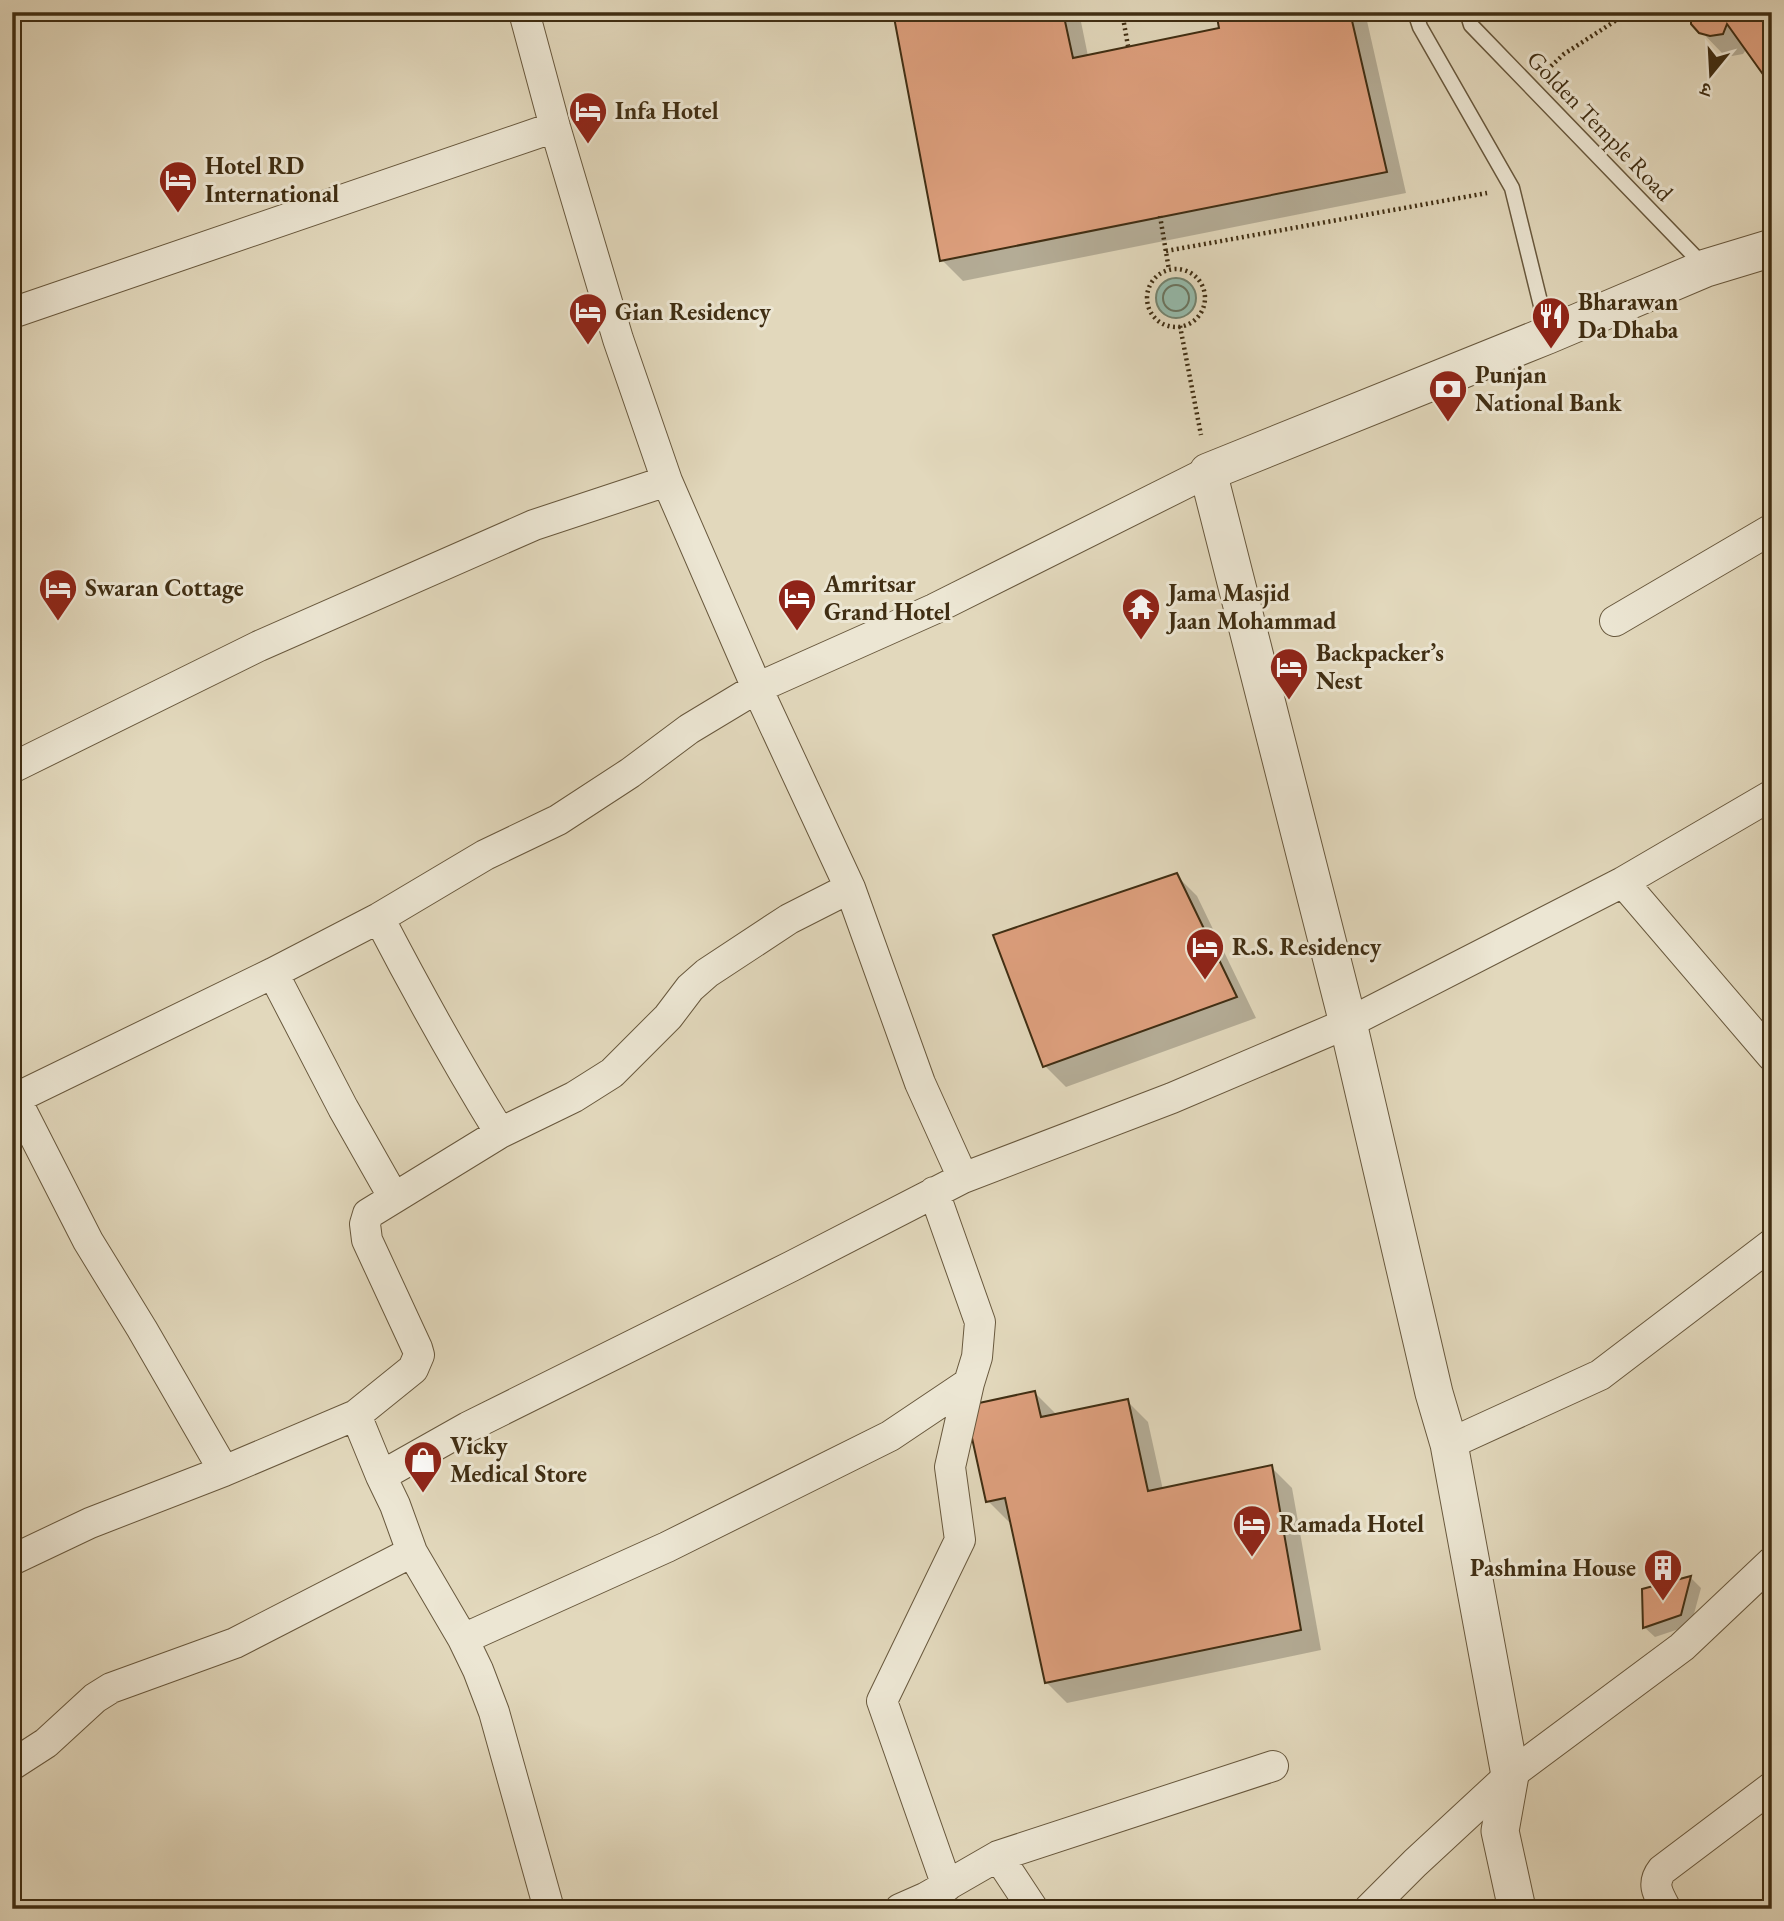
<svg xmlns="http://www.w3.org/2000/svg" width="1784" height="1921" font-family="'EB Garamond','Noto Serif Devanagari',serif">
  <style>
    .water { fill: #95bbac; stroke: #73836f; stroke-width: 2 }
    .shadow { fill: #0003 }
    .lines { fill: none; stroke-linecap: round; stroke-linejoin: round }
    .shore { stroke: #6a7460; stroke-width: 2 }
    .building { fill: #dd9f7d; stroke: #402e13; stroke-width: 2 }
    .service-casing { stroke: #68583d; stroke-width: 17 }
    .minor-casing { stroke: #68583d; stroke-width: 32 }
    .tertiary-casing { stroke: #68583d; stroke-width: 39 }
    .path { stroke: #402e13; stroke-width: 4.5; stroke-dasharray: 2 3.5; stroke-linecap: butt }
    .service { stroke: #ece6d3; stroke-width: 14 }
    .minor { stroke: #ece6d3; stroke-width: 30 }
    .tertiary { stroke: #ece6d3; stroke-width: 37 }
    .labels { text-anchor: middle; stroke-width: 6; stroke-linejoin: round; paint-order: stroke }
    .poi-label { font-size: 24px; font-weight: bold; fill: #402e13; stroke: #ece6d3; text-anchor: start }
    .street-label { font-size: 24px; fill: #402e13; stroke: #ece6d3 }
  </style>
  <rect width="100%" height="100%" fill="#e2d8bc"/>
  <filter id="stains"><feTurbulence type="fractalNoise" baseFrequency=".00286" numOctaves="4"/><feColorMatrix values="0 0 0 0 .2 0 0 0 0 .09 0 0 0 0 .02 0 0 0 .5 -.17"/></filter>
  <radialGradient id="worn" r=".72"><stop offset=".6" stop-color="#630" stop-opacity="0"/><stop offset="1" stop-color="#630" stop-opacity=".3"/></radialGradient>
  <path class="water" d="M1156 298a20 20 0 1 1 40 0a20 20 0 1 1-40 0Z"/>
  <path class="shadow" d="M 895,12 L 1079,12 L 1088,56 L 1221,29 L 1217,12 L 1365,12 L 1406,193 L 963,281 L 942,260 Z
    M 1772,12 L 1743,54 L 1732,56 L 1722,53 L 1693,23 Z
    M 1176,875 L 1197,896 L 1256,1018 L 1066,1087 L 1045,1066 Z
    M 1035,1393 L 1057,1415 L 1127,1401 L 1148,1422 L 1163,1490 L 1271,1467 L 1292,1488 L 1321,1650 L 1067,1703 L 1046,1682 L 1012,1522 L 1009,1522 L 988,1501 Z
    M 1691,1578 L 1701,1588 L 1691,1625 L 1655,1637 L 1644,1627 L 1643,1591 Z"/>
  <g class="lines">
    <path class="shore" d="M1163 298a13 13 0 1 1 26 0a13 13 0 1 1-26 0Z"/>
  </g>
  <path class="building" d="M 893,12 L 1063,12 L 1073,58 L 1219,28 L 1216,12 L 1350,12 L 1387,172 L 940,261 Z
    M 1691,12 L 1772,12 L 1772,87 L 1727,24 L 1723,34 L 1710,36 L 1699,33 L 1691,24 Z
    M 1177,873 L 1237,997 L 1043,1067 L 993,935 Z
    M 1035,1391 L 1041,1417 L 1128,1399 L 1148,1491 L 1272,1465 L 1301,1630 L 1045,1683 L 1005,1498 L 986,1502 L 965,1406 Z
    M 1691,1576 L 1681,1615 L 1643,1628 L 1642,1589 Z"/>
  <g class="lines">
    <g class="service-casing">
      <path id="service" d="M 1415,12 L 1420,27 L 1512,188 L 1548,334
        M 1467,12 L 1471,25 L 1704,266"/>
    </g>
    <g class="minor-casing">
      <path id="minor" d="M 524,12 L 555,127 L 618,339 L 667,481 L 757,688 L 850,888 L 920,1083 L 963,1178
        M 12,313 L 555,127
        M 1615,621 L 1772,529
        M 12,768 L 259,646 L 534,525 L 667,481
        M 1623,882 L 1772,1056
        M 379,918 C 417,991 457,1063 500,1133
        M 273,973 L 343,1108 L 394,1198
        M 15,1098 L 88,1241 L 142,1329 L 224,1471
        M 12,1100 L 273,973 L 379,918 L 485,855 L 558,820 L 630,773 L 689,729 L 757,688 L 934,609 L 1208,472
        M 356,1415 L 381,1476 L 395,1505 L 412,1552 L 463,1639 L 478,1670 L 494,1712 L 549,1909
        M 1449,1444 L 1600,1375 L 1772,1244
        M 381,1476 L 468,1427 L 792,1266 L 963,1178 L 1172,1098 L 1348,1023 L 1623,882 L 1772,795
        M 12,1560 L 90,1523 L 224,1471 L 356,1415 L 413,1369 L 419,1355 L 417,1348 L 367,1240 L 365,1224 L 368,1214 L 500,1133 L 574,1097 L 612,1073 L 668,1017 L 690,988 L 707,973 L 789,919 L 850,888
        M 463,1639 L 667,1547 L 890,1436 L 969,1383 L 977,1357 L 980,1322 L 934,1192
        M 12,1765 L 46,1743 L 95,1698 L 111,1688 L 235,1643 L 412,1552
        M 998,1856 L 1033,1909
        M 947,1886 L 882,1701 L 960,1540 L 950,1467 L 969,1383
        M 900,1909 L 925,1898 L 998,1856 L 1273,1766
        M 1369,1909 L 1415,1863 L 1510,1775 L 1682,1647 L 1772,1562
        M 1666,1909 C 1658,1894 1651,1884 1662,1870 L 1772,1787"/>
    </g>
    <g class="tertiary-casing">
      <path id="tertiary" d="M 1517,1909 L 1500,1831 L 1510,1775 L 1449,1444 L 1434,1393 L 1348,1023 L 1208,472 L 1548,335 L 1706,268 L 1772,248"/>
    </g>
    <path class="path" d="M 1122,12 L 1128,46
      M 1547,70 L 1564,54 L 1629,12
      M 1160,216 L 1169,270
      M 1166,251 L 1487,193
      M1147 298a29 29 0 1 1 58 0a29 29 0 1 1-58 0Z
      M 1180,326 L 1201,435"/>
    <use href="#service" class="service"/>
    <use href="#minor" class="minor"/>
    <use href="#tertiary" class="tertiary"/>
  </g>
  <defs>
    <g id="hotel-pin" transform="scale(2.0125)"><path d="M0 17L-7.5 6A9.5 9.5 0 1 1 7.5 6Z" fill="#8f2418" stroke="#ece6d3"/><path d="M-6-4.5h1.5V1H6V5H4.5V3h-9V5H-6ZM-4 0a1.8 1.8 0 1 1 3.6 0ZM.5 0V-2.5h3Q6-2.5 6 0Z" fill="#fff"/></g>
    <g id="restaurant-pin" transform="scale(2.0125)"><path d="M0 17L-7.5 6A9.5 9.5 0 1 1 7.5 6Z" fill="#8f2418" stroke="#ece6d3"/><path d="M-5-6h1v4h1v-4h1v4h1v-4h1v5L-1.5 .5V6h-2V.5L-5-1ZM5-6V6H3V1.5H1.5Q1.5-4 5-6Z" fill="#fff"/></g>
    <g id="bank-pin" transform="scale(2.0125)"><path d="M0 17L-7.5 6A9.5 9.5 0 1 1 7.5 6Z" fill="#8f2418" stroke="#ece6d3"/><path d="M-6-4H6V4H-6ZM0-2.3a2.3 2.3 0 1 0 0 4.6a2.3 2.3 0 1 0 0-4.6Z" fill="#fff"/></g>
    <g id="temple-pin" transform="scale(2.0125)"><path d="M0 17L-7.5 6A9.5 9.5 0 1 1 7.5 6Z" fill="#8f2418" stroke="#ece6d3"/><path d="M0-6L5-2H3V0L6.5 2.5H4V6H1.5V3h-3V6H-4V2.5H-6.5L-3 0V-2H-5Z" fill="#fff"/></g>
    <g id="shop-pin" transform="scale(2.0125)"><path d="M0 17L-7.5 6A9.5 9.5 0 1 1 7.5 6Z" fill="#8f2418" stroke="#ece6d3"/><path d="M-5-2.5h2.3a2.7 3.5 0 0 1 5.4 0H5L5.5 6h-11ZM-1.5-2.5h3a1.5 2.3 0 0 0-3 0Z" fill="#fff"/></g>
    <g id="building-pin" transform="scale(2.0125)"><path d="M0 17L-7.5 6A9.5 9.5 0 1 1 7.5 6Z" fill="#8f2418" stroke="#ece6d3"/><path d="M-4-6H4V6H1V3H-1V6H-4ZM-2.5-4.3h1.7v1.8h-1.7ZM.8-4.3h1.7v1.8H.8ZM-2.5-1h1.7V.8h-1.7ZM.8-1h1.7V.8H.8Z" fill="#fff"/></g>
  </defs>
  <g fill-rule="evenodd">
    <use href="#hotel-pin" x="588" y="111"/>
    <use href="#hotel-pin" x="178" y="180"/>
    <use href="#hotel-pin" x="588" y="312"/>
    <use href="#restaurant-pin" x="1551" y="316"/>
    <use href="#bank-pin" x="1448" y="389"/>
    <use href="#hotel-pin" x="58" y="588"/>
    <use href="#hotel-pin" x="797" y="598"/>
    <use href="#temple-pin" x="1141" y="607"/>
    <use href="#hotel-pin" x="1289" y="667"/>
    <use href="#hotel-pin" x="1205" y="947"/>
    <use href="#shop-pin" x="423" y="1460"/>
    <use href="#hotel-pin" x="1252" y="1524"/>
    <use href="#building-pin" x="1663" y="1568"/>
  </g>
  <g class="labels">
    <g class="poi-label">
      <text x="615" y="119">Infa Hotel</text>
      <text x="205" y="174">Hotel RD<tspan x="205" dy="28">International</tspan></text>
      <text x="1578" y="310">Bharawan<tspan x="1578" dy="28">Da Dhaba</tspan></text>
      <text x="615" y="320">Gian Residency</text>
      <text x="1475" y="383">Punjan<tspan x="1475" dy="28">National Bank</tspan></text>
      <text x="824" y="592">Amritsar<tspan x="824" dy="28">Grand Hotel</tspan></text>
      <text x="85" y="596">Swaran Cottage</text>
      <text x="1168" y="601">Jama Masjid<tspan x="1168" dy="28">Jaan Mohammad</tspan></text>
      <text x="1316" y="661">Backpacker’s<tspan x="1316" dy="28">Nest</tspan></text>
      <text x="1232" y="955">R.S. Residency</text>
      <text x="450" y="1454">Vicky<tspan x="450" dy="28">Medical Store</tspan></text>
      <text x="1279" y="1532">Ramada Hotel</text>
      <text x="1636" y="1576" text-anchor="end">Pashmina House</text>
    </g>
    <g class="street-label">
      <text transform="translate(1600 126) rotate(46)" y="8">Golden Temple Road</text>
    </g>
  </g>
  <rect width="1784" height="1921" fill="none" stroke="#e2d8bc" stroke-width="42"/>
  <rect x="14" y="14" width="1756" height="1893" fill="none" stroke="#402e13" stroke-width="3.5"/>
  <rect x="21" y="21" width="1742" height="1879" fill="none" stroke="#402e13" stroke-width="2"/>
  <g transform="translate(1711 74) rotate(198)" stroke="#ece6d3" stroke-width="5" paint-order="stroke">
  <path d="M0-5L12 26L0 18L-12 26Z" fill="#402e13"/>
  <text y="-10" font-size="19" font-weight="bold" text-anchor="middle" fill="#402e13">उ</text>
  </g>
  <rect width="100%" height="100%" filter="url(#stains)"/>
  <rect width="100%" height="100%" fill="url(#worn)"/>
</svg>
